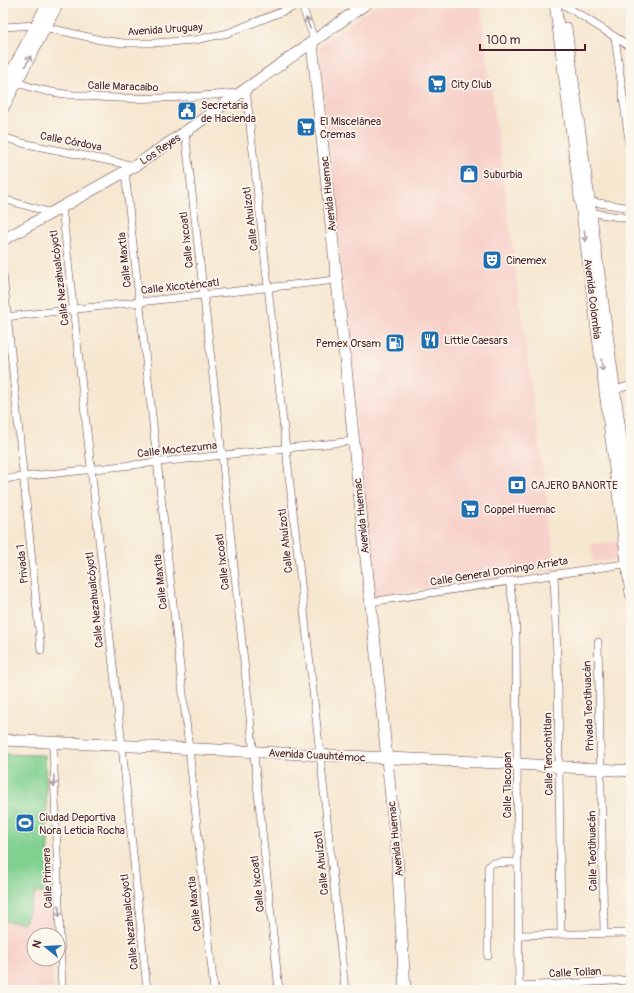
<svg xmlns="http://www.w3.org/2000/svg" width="634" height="993" font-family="Pangolin,sans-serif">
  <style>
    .built { fill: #f7d0c9 }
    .green { fill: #80d090; stroke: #65785e }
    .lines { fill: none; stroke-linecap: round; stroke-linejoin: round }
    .street-casing { stroke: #643d44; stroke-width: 8 }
    .secondary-casing { stroke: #643d44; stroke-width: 12 }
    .street { stroke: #fff; stroke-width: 7 }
    .secondary { stroke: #fff; stroke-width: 11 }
    .oneway { stroke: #ae9aa0 }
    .labels { text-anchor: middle; stroke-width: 3.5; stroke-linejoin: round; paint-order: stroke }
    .street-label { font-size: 11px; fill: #4a1f2b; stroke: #fbf7ec }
    .poi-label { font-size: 11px; fill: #4a1f2b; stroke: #fbf7ec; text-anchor: start }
  </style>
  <rect width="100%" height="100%" fill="#fbf7ec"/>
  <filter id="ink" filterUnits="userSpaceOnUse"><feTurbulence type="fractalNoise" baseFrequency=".025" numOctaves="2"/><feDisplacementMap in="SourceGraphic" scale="8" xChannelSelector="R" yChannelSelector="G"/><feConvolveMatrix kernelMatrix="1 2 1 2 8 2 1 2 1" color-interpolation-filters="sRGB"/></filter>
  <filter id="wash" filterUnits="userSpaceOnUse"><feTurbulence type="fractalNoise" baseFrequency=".012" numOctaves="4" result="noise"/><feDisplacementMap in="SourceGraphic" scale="16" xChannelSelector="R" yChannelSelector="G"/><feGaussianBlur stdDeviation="0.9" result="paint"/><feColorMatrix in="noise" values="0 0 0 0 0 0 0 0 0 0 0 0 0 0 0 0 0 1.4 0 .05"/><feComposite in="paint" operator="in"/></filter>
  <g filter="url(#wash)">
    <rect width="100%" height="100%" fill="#f6e7d0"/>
    <path class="built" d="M 379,3 L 480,3 L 556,569 L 374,596 L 319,47 L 365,12 Z
      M 619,541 L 621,559 L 593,562 L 591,544 Z
      M 37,892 L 50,895 L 51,935 L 34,935 L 34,959 L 52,959 L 53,990 L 3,990 L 3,921 L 24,923 Z"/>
    <path class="green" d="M 3,754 L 45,755 L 50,895 L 36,892 L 24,923 L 3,921 Z"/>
  </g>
  <g filter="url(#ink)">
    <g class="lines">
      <g class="street-casing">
        <path id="street" d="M 301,3 L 313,36 L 312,43
          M 350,3 L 354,13
          M 561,3 L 631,47
          M 3,27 L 36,25 L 101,40 L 123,43 L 154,43 L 195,40 L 228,33 L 301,4
          M 615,37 L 631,156
          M 14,81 C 37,91 61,94 85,96 C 136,101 186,98 237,93
          M 246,89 L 320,754 L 345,990
          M 185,132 L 222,455 L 279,990
          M 3,137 L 22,143 L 135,166
          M 125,172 L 189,748 L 214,990
          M 3,199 L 52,213
          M 586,201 L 631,208
          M 62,207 L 122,746 L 147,990
          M 588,212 L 631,219
          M 3,274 L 41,650
          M 5,317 L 336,280
          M 612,391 L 631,385
          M 3,479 L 353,441
          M 554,574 L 558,684 L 561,934
          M 509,581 L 515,615 L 516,635 L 519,990
          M 370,602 L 631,563
          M 598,642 L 604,933
          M 53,742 L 62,990
          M 519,935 L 631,933
          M 488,956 L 488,867 L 492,863 L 518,862
          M 519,986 L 631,980"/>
      </g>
      <g class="secondary-casing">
        <path id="secondary" d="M 555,3 L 631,594
          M 566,28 L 631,513
          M 312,43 L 397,855 L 405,990
          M 3,88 L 48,3
          M 3,108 L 58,3
          M 3,240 L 135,166 L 185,132 L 367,3
          M 3,740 L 518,764 L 631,771"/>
      </g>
      <use href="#street" class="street"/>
      <use href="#secondary" class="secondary"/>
    </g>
    <defs><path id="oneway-shaft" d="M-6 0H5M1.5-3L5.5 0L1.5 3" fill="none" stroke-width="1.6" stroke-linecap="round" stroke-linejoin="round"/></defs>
    <g class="oneway">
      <use href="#oneway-shaft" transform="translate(308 23) rotate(-111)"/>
      <use href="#oneway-shaft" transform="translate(28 61) rotate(-62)"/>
      <use href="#oneway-shaft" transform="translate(585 236) rotate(83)"/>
      <use href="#oneway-shaft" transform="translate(602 365) rotate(83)"/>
      <use href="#oneway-shaft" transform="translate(54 781) rotate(88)"/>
      <use href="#oneway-shaft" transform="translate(59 911) rotate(88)"/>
    </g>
  </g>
  <defs>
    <g id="supermarket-square" transform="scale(1)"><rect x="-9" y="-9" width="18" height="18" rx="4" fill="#1f6fb2" stroke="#fbf7ec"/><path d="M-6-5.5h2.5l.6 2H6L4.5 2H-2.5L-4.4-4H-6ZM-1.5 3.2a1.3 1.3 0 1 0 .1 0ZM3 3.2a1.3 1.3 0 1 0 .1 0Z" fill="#fff"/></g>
    <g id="civic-square" transform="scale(1)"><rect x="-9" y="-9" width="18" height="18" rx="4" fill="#1f6fb2" stroke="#fbf7ec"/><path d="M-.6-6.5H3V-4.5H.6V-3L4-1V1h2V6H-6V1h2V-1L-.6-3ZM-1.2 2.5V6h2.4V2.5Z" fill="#fff"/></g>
    <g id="shop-square" transform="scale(1)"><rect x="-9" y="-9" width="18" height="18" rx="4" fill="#1f6fb2" stroke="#fbf7ec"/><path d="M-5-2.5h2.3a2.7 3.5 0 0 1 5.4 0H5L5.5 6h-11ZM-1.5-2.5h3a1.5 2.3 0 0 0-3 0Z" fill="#fff"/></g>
    <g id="theatre-square" transform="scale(1)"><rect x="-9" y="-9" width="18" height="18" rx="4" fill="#1f6fb2" stroke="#fbf7ec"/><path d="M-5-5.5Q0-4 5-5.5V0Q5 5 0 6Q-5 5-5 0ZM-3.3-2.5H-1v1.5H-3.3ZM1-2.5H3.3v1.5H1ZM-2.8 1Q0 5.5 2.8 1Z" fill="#fff"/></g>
    <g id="restaurant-square" transform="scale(1)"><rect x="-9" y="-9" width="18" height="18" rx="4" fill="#1f6fb2" stroke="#fbf7ec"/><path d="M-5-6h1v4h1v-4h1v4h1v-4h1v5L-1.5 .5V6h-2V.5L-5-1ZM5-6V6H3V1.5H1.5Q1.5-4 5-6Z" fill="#fff"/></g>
    <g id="fuel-square" transform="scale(1)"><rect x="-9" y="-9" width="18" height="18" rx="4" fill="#1f6fb2" stroke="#fbf7ec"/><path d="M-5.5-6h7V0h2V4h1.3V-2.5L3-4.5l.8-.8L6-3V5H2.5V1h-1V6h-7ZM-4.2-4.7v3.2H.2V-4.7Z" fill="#fff"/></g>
    <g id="bank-square" transform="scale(1)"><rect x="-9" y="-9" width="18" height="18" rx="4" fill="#1f6fb2" stroke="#fbf7ec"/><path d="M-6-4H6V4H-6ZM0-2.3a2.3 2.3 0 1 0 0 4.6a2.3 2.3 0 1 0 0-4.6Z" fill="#fff"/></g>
    <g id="stadium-square" transform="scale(1)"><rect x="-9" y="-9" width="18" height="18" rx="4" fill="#1f6fb2" stroke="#fbf7ec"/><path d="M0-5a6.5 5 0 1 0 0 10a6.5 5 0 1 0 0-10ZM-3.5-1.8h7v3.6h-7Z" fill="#fff"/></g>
  </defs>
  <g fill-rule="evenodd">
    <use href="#supermarket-square" x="437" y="84"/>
    <use href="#civic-square" x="187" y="111"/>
    <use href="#supermarket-square" x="306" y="127"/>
    <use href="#shop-square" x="469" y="174"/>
    <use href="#theatre-square" x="492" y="260"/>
    <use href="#restaurant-square" x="430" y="340"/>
    <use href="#fuel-square" x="395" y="343"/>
    <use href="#bank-square" x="517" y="485"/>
    <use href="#supermarket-square" x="470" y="509"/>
    <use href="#stadium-square" x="25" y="823"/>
  </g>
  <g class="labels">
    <g class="street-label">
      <text transform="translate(165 29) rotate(-4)" y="4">Avenida Uruguay</text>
      <text transform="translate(123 86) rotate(2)" y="4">Calle Maracaibo</text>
      <text transform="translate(71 141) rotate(11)" y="4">Calle Córdova</text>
      <text transform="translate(160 149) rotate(-34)" y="4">Los Reyes</text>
      <text transform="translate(328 194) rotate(-96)" y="4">Avenida Huemac</text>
      <text transform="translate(250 219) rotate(-97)" y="4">Calle Ahuízotl</text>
      <text transform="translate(186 240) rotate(-96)" y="4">Calle Ixcoatl</text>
      <text transform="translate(124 260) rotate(-96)" y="4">Calle Maxtla</text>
      <text transform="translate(59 278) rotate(-97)" y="4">Calle Nezahualcóyotl</text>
      <text transform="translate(180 286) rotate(-6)" y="4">Calle Xicoténcatl</text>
      <text transform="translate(593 299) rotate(83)" y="4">Avenida Colombia</text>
      <text transform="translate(177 449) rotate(-6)" y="4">Calle Moctezuma</text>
      <text transform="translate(361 516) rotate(-96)" y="4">Avenida Huemac</text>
      <text transform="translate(285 541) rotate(-96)" y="4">Calle Ahuízotl</text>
      <text transform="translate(222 562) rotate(-96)" y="4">Calle Ixcoatl</text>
      <text transform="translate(22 564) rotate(-96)" y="4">Privada 1</text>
      <text transform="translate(499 571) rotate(-9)" y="4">Calle General Domingo Arrieta</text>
      <text transform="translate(160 582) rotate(-96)" y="4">Calle Maxtla</text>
      <text transform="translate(94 600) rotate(-96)" y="4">Calle Nezahualcóyotl</text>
      <text transform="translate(588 706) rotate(-92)" y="4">Privada Teotihuacán</text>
      <text transform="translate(548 754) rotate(-91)" y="4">Calle Tenochtitlan</text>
      <text transform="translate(317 755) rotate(3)" y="4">Avenida Cuauhtémoc</text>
      <text transform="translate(507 785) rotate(-90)" y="4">Calle Tlacopan</text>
      <text transform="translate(395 839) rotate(-96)" y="4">Avenida Huemac</text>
      <text transform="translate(592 851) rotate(-91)" y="4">Calle Teotihuacán</text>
      <text transform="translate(321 863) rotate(-96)" y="4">Calle Ahuízotl</text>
      <text transform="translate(47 878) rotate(-92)" y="4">Calle Primera</text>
      <text transform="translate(257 884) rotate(-96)" y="4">Calle Ixcoatl</text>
      <text transform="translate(194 904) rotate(-96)" y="4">Calle Maxtla</text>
      <text transform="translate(129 922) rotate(-96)" y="4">Calle Nezahualcóyotl</text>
      <text transform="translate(575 972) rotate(-3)" y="4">Calle Tollan</text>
    </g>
    <g class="poi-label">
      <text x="451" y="88">City Club</text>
      <text x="201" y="109">Secretaria<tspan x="201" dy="13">de Hacienda</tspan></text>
      <text x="320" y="125">El Miscelánea<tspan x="320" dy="13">Cremas</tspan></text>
      <text x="483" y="178">Suburbia</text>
      <text x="506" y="264">Cinemex</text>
      <text x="444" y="344">Little Caesars</text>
      <text x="381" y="347" text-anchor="end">Pemex Orsam</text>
      <text x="531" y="489">CAJERO BANORTE</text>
      <text x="484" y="513">Coppel Huemac</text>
      <text x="39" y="821">Ciudad Deportiva<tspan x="39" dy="13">Nora Leticia Rocha</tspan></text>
    </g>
  </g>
  <rect width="634" height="993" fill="none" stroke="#fbf7ec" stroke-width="16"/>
  <g transform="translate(46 947) rotate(288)"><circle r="19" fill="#fbf7ec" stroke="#b4a19f"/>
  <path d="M0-3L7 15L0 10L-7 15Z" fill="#1f6fb2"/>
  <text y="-6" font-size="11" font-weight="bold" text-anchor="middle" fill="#4a1f2b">N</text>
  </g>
  <path d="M480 44v6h105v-6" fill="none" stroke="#4a1f2b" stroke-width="2"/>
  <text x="486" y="44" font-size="12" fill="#4a1f2b" stroke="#fbf7ec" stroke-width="3" paint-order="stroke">100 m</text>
</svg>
